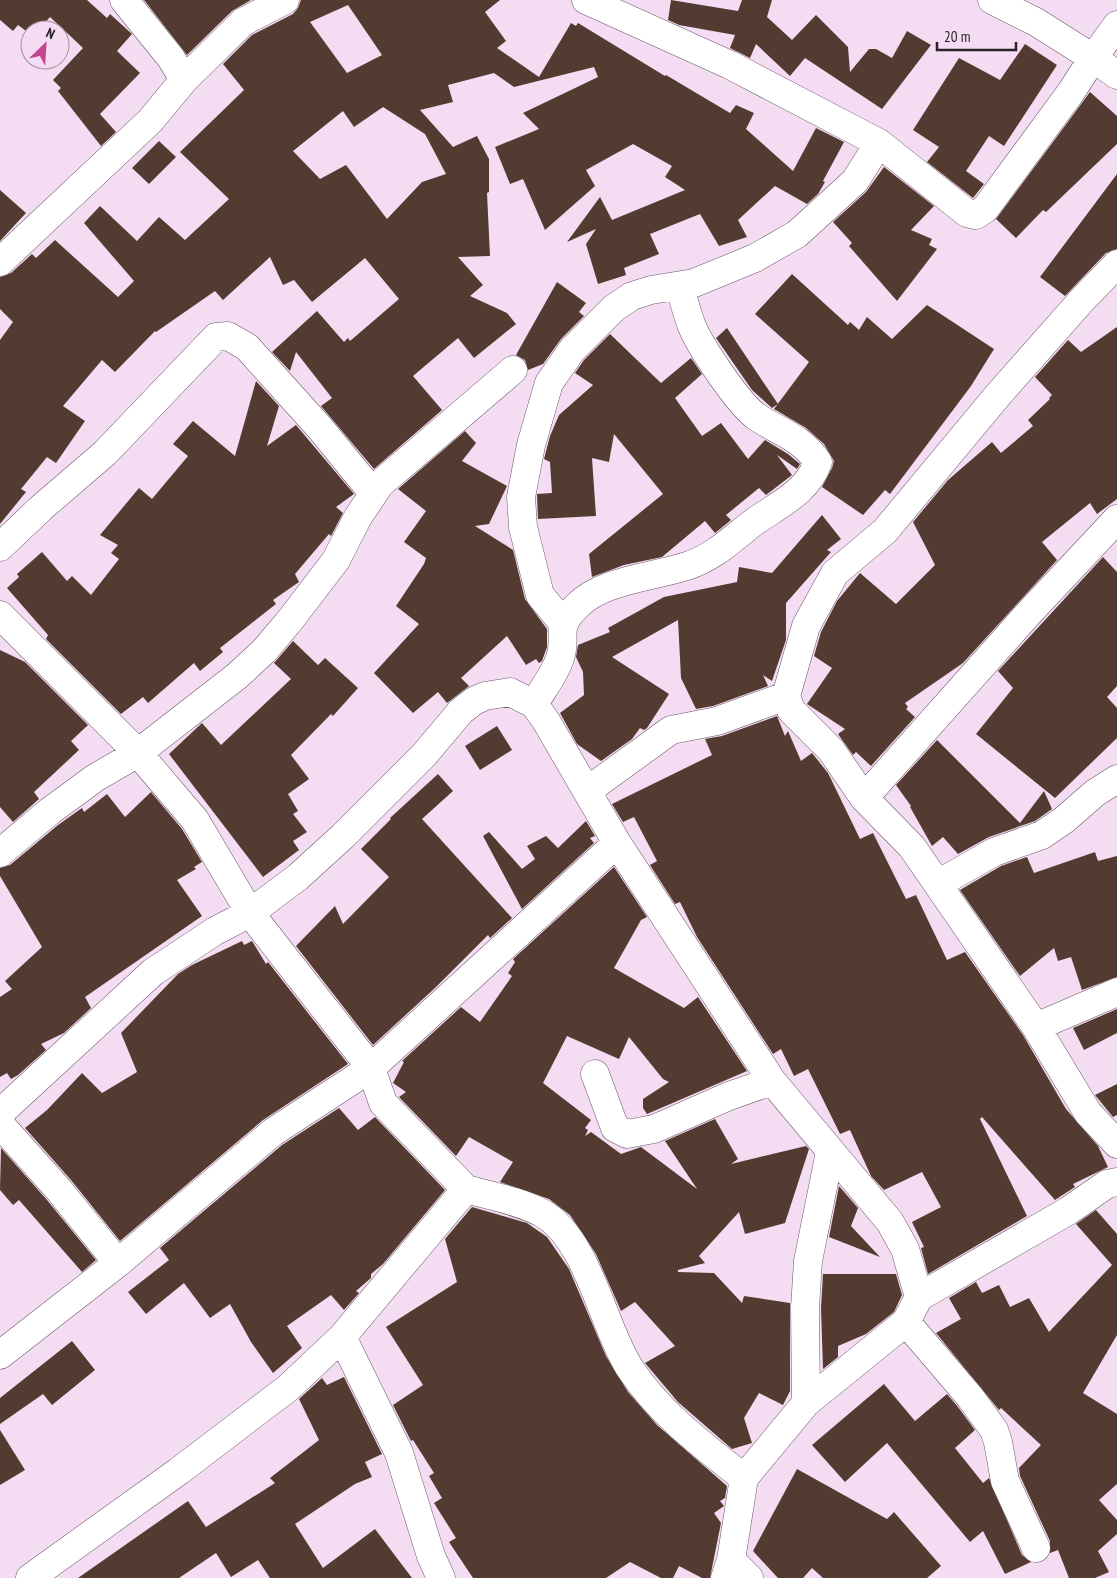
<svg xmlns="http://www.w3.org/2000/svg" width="1117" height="1578" font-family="'PT Sans Narrow',sans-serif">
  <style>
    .building { fill: #543b32; fill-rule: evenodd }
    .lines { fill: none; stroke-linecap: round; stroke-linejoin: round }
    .minor-casing { stroke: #695668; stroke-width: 29 }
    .minor { stroke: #fff; stroke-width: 28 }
  </style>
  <rect width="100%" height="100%" fill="#f4ddf2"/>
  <path class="building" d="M 0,0 L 87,0 L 107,18 L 110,14 L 132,34 L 117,51 L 140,73 L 100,114 L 116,132 L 101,146 L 58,91 L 61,88 L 53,80 L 83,48 L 50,17 L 39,30 L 30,30 L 30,34 L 18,25 L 13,31 L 0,20 Z
    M 144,0 L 251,0 L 232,11 L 187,55 Z
    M 301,0 L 500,0 L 485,12 L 506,41 L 497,48 L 539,77 L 571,23 L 576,26 L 578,23 L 665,76 L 666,75 L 730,113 L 736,105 L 754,113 L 746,129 L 793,171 L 816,128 L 844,142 L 823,181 L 825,182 L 818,194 L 807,204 L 775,186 L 738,220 L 747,237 L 719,246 L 700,214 L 650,234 L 659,254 L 624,268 L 626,275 L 598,284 L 586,244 L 596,229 L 567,242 L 600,197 L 612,220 L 685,190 L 665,177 L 672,166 L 633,144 L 586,170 L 595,186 L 545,230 L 523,179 L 510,184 L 495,147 L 539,129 L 523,113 L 598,77 L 594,67 L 514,87 L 494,73 L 448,85 L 453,102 L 420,110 L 453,147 L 477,136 L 489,159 L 489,192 L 487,193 L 490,256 L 458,257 L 483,285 L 470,296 L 507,313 L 516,324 L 474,358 L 458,338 L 413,376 L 442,410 L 374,469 L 321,406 L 332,398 L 296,352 L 290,371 L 272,352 L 317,311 L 344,342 L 348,338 L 350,341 L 399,299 L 365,258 L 312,302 L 294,280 L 283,285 L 270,257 L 223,300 L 215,291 L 156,332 L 155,331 L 115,372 L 102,360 L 63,406 L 85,421 L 56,463 L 47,457 L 21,489 L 26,492 L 0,524 L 0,340 L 13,322 L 0,309 L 0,277 L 11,273 L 32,254 L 36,258 L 55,240 L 118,297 L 134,281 L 84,223 L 100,206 L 137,241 L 159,217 L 185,240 L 229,199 L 180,152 L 244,90 L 223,64 L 252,35 L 293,14 L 298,8 ZM 348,5 L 382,55 L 347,73 L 310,22 ZM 383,107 L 425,134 L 446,174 L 422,182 L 387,219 L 346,165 L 320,179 L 293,151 L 343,111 L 354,127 Z
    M 671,0 L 738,11 L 742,0 L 772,0 L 767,17 L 792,40 L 816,15 L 848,47 L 850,72 L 869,49 L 876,49 L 892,58 L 907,31 L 931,45 L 882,109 L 805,58 L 790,76 L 756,44 L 750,58 L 730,48 L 735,35 L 679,25 L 668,20 Z
    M 1025,44 L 1057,65 L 1004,146 L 989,136 L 966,171 L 984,184 L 973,198 L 927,162 L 939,147 L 913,130 L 959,58 L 1000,80 Z
    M 1090,92 L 1117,116 L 1117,144 L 1046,212 L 1043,210 L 1016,238 L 996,219 Z
    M 159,141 L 176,157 L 149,184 L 132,168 Z
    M 884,167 L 934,206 L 911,230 L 932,239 L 929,245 L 937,249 L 897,301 L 849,246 L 852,243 L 833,222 L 866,192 Z
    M 1117,174 L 1117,249 L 1106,253 L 1065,296 L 1040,277 Z
    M 0,190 L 26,213 L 0,241 Z
    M 792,274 L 848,325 L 850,322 L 859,330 L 867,317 L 892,339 L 927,305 L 994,349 L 971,386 L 890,494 L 885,490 L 863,515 L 822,487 L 832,468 L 834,461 L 824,444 L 806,428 L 774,409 L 809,362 L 755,314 Z
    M 557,282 L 586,303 L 579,312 L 584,316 L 561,339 L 543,364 L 528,370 L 525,360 L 516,355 Z
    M 1117,327 L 1117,499 L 1097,514 L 1090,503 L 1042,542 L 1057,560 L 963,663 L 905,703 L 908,707 L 906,709 L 915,717 L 871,766 L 856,752 L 853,755 L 838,734 L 845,729 L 807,704 L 832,668 L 814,656 L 821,632 L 837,601 L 860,573 L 896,604 L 935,565 L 913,522 L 948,480 L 992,442 L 1001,453 L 1033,426 L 1028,420 L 1050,399 L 1049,398 L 1052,395 L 1035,377 L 1068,340 L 1081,352 Z
    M 727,328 L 778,404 L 772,408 L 752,390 L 716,338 Z
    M 610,334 L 661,383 L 691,358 L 702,374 L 675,398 L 702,436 L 721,423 L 748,459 L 765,440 L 788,454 L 800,464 L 797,469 L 777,455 L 792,475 L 766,495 L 759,488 L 726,515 L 731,520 L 715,533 L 705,521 L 662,557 L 624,565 L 592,577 L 589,554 L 663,494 L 614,434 L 609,462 L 592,458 L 596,516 L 538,519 L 537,494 L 552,493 L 550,462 L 544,459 L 550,436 L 559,415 L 593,385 L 575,373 L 584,360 Z
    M 256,381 L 279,406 L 267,446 L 296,425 L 354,494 L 336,507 L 343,513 L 331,536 L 329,534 L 295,574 L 299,582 L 273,600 L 276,604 L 220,648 L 223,652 L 200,671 L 194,663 L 148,703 L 143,697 L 121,714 L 46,639 L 48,635 L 7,588 L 19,577 L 17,574 L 42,552 L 67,581 L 72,576 L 91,595 L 119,559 L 111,553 L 118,545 L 100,535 L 139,488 L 152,499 L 188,456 L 173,444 L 193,421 L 235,456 Z
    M 465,431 L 476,443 L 462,461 L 507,486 L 489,524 L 475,526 L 513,550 L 525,599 L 547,629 L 547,647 L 542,661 L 539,663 L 536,659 L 526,665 L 507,636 L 461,678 L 469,686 L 447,703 L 438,692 L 413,713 L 374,673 L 419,624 L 396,606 L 424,564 L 426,558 L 404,542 L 426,511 L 398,489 Z
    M 822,515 L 841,539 L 827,550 L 831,552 L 786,603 L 786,640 L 772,681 L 763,675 L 768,686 L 713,706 L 696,709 L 681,678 L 678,620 L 612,657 L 669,694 L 647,728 L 644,730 L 640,728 L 632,739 L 601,761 L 577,744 L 560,713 L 584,695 L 583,672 L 576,657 L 578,645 L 610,632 L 608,628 L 664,597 L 737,582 L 739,567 L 772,573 Z
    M 1103,557 L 1117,572 L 1117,686 L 1107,697 L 1117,708 L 1117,738 L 1055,798 L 976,734 L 1013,688 L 998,671 Z
    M 293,641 L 318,665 L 325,658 L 358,688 L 333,716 L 331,714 L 291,755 L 309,779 L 288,794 L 298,811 L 293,814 L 307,832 L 293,841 L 299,850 L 263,877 L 169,754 L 202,723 L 221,745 L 291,679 L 274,663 Z
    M 0,650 L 25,662 L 88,725 L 71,741 L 79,750 L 34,792 L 39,799 L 13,822 L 0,807 Z
    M 777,716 L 785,736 L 788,731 L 801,761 L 812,753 L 828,773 L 860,839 L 873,833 L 906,899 L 916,895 L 947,960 L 965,952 L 1023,1035 L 1066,1109 L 1098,1146 L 1108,1167 L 1073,1184 L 1075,1187 L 1055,1200 L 982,1117 L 980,1119 L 1027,1216 L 928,1274 L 921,1248 L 924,1247 L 912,1222 L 941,1207 L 922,1172 L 884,1190 L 871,1176 L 850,1130 L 840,1134 L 808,1069 L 794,1076 L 781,1049 L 773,1054 L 697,937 L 680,902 L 675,904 L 650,865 L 657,861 L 634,817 L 623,822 L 612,804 L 712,755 L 705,739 L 722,736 Z
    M 497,726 L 512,750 L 480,770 L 465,746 Z
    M 937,740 L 1020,823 L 1044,791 L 1052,809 L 1035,821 L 989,837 L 958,854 L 943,837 L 932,846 L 910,807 L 911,806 L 896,785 Z
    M 438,774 L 453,791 L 422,819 L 512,918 L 490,938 L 488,935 L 436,987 L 373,1045 L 296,946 L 335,906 L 343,924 L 389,877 L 361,849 L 391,819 L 390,818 Z
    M 151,792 L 182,829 L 202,862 L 194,867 L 196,869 L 177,880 L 202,916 L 85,997 L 91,1008 L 64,1033 L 41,1044 L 46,1050 L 18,1075 L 11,1079 L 7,1073 L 0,1077 L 0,997 L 12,989 L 5,981 L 42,947 L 0,876 L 0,868 L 10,865 L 58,825 L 82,808 L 84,812 L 107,794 L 125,817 Z
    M 586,821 L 595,836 L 590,838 L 594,843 L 522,909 L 483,836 L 489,832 L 522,869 L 535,859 L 527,846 L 546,836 L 558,848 Z
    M 1095,852 L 1098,861 L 1117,856 L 1117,977 L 1082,990 L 1071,957 L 1058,961 L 1054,948 L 1020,976 L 960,890 L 1001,866 L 1027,857 L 1034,873 Z
    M 614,867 L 647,917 L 641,920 L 614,968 L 684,1008 L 698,997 L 747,1071 L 647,1114 L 643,1108 L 643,1099 L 669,1082 L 663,1079 L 629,1037 L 619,1059 L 567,1036 L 543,1083 L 591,1120 L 585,1128 L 588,1130 L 585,1136 L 591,1132 L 621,1154 L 641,1147 L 697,1189 L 665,1141 L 715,1119 L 738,1159 L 731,1164 L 806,1146 L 809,1149 L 785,1223 L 745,1234 L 739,1212 L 699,1256 L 705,1263 L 678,1270 L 678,1272 L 714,1273 L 742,1303 L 744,1296 L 790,1303 L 790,1391 L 783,1405 L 759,1393 L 744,1418 L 752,1443 L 732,1449 L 678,1402 L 645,1363 L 675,1346 L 635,1302 L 621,1311 L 596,1254 L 570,1215 L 549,1199 L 500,1182 L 513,1162 L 469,1137 L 456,1156 L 399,1097 L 406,1092 L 393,1083 L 404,1062 L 402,1061 L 461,1007 L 480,1022 L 512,976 L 508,973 L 515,962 L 513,959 Z
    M 242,941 L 244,945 L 252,941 L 266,964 L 268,962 L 348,1064 L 263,1120 L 120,1241 L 71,1180 L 25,1128 L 47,1110 L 82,1073 L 102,1093 L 137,1072 L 121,1033 L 178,974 L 192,965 Z
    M 1117,1009 L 1117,1033 L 1084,1050 L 1073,1028 Z
    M 1117,1084 L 1117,1115 L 1113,1117 L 1095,1095 Z
    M 339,1108 L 358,1130 L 375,1117 L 445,1190 L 383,1264 L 371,1274 L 371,1278 L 356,1291 L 359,1293 L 344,1310 L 331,1295 L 287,1326 L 302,1348 L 273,1373 L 251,1342 L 230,1304 L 210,1318 L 184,1283 L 146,1314 L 128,1292 L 169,1260 L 160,1248 L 282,1145 Z
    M 1,1148 L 47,1200 L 96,1260 L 82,1272 L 19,1200 L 13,1205 L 0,1190 Z
    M 839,1186 L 858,1208 L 851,1226 L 880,1257 L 829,1237 Z
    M 472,1207 L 527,1223 L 547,1237 L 569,1269 L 606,1356 L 628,1392 L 657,1425 L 727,1486 L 725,1498 L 720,1501 L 724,1506 L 714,1513 L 721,1523 L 710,1578 L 702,1578 L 679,1566 L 673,1578 L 661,1578 L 630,1562 L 606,1578 L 473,1578 L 449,1542 L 456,1538 L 434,1503 L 442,1498 L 429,1476 L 434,1473 L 413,1440 L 411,1441 L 393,1405 L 423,1385 L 386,1327 L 457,1282 L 445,1239 Z
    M 1096,1210 L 1117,1234 L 1117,1335 L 1083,1393 L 1117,1414 L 1117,1484 L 1099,1500 L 1117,1520 L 1117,1534 L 1098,1551 L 1109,1572 L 1095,1578 L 1069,1578 L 1058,1550 L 1050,1553 L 1050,1541 L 1020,1476 L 1019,1468 L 1041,1445 L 1001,1408 L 999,1410 L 936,1333 L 961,1319 L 949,1298 L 976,1282 L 982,1293 L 999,1285 L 1010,1307 L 1029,1298 L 1049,1332 L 1112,1265 L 1076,1224 Z
    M 823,1274 L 896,1274 L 902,1295 L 894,1312 L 866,1334 L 838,1346 L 838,1357 L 823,1369 L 821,1308 Z
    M 72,1341 L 95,1370 L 52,1405 L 43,1394 L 0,1424 L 0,1398 Z
    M 344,1377 L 382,1454 L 365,1462 L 372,1477 L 355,1484 L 295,1524 L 323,1568 L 375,1529 L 412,1578 L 270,1578 L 258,1560 L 231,1577 L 216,1553 L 179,1578 L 78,1578 L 188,1501 L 206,1527 L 275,1483 L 270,1478 L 319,1440 L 299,1399 L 322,1378 L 327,1385 Z
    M 884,1384 L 915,1421 L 947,1394 L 958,1407 L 975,1430 L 955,1448 L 983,1483 L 989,1478 L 1022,1555 L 1031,1562 L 1005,1574 L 983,1531 L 970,1542 L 887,1443 L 845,1482 L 812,1445 Z
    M 0,1430 L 25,1470 L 0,1485 Z
    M 797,1469 L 887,1519 L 894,1512 L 941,1566 L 927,1578 L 823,1578 L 812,1568 L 803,1578 L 778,1578 L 753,1551 Z"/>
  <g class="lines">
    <g class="minor-casing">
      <path id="minor" d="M 586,0 L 730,65 L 879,143
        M 1117,25 L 1093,58 L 1117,75
        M 184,80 L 243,22 L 285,0
        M 0,262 L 150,121 L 184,80 L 171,58 L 124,0
        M 1117,264 L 1082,300 L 998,395 L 885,531 L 835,573 L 806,626 L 786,696 L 791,710 L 831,750 L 864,798 L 912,847 L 1036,1027 L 1088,1113 L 1117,1144
        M 0,547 L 41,508 L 105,453 L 216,337 L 228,336 L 247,347 L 320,428 L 373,493
        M 0,615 L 138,753 L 195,820 L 250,913 L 371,1068 L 383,1103 L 466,1189 L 342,1337 L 399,1453 L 431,1556 L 441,1578
        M 563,623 L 540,595 L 523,527 L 521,497 L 531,445 L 549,383 L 572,350 L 614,308 L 632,296 L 651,290 L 694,283 L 755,258 L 797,234 L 855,181 L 879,143 L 967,213 L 976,215 L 985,209 L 1071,92 L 1093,58 L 1036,22 L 992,0
        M 534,704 C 542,690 555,674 560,658 C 568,634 553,630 577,606 C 602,580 653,577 687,566 C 712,558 730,541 750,525 C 775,506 807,494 818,462 C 801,437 781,433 757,417 C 739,405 699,345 691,324 C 687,312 683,299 680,287
        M 587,791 L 671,730 L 717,721 L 786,696
        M 864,798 L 1027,615 L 1117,519
        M 0,853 L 50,811 L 95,778 L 138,753 L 237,676 L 264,651 L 291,619 L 336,560 L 358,517 L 380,484 L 513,370
        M 938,884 L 994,852 L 1042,835 L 1064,820 L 1095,793 L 1117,779
        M 1036,1027 L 1117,992
        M 595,1074 L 615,1128 L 627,1134 L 654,1129 L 729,1096 L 772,1081
        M 0,1113 L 153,972 L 215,931 L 250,913 L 298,877 L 343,836 L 424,755 L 461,711 L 474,701 L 485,696 L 510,692 L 534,704 L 546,721 L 617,843 L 772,1081 L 890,1222 L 905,1249 L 919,1297 L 906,1322 L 806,1403 L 744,1478 L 731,1560 L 725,1578
        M 0,1124 L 59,1190 L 118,1263
        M 466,1189 C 491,1196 519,1201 542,1213 C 588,1239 602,1324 629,1367 C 658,1412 703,1446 744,1478
        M 919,1297 L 1068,1211 L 1107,1184 L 1117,1182
        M 906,1322 L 970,1397 L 994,1430 L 998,1442 L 1005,1481 L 1036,1548
        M 0,1355 L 118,1263 L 273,1132 L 371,1068 L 617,843
        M 806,1403 L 805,1308 L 808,1261 L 830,1152
        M 731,1560 L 749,1578
        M 30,1578 L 179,1471 L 288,1388 L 342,1337"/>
    </g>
    <use href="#minor" class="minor"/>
  </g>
  <g transform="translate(45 45) rotate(25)"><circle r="24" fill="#f4ddf2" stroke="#a492a2"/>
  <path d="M0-4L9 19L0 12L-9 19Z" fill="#c5458f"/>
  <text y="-8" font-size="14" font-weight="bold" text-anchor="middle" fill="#2b222a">N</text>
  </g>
  <path d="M937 42v8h79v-8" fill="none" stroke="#2b222a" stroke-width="2.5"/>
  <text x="944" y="42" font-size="15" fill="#2b222a" stroke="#f4ddf2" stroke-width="4" paint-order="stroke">20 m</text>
</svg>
